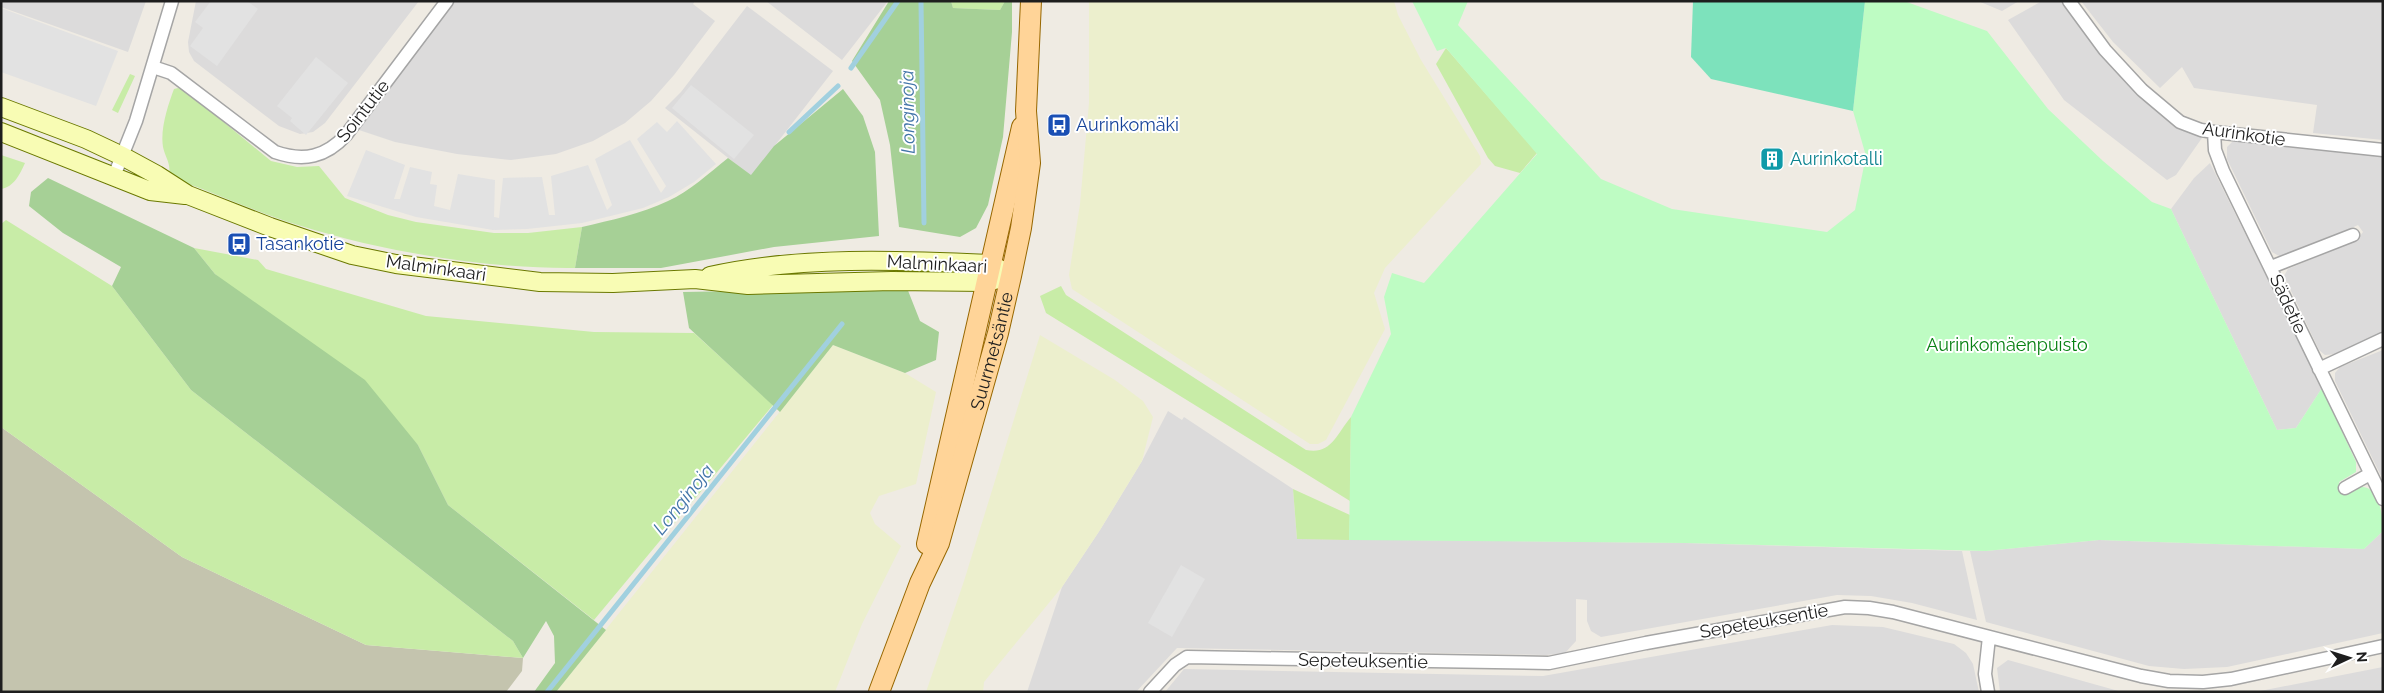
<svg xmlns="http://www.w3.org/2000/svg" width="2384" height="693" font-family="Raleway,sans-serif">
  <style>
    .residential { fill: #dcdbdb }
    .construction { fill: #c4c4ae }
    .farmland { fill: #ecefcd }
    .grass { fill: #c8eca7 }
    .forest { fill: #a6d096 }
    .park { fill: #befcc3 }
    .pitch { fill: #7de2bc }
    .parking { fill: #e2e2e2 }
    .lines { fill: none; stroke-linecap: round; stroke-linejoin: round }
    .stream { stroke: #a1d0df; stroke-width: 5 }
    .minor-casing { stroke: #a5a5a5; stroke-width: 15 }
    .secondary-casing { stroke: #6b7900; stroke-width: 20 }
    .primary-casing { stroke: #976700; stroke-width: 22 }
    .minor { stroke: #fff; stroke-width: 12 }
    .secondary { stroke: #f8fcb4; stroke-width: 18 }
    .primary { stroke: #ffd498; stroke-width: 20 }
    .labels { text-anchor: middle; stroke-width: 4; stroke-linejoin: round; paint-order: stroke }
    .street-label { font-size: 18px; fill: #1e1e1e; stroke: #fff }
    .transit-label { font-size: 18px; fill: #164399; stroke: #fff; text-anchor: start }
    .culture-label { font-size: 18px; fill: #0d838f; stroke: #fff; text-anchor: start }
    .park-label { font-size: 18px; fill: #078112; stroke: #fff }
    .water-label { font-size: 19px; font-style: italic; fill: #4375a9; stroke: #fff }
  </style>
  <rect width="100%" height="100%" fill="#efebe3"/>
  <path class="residential" d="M 1,1 L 146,1 L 128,52 L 1,7 Z
    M 196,1 L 419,1 L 325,123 L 313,132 L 300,134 L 279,126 L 194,61 L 189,52 L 188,42 Z
    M 455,1 L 695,1 L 693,4 L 715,21 L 674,75 L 651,101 L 625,123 L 593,141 L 556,154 L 511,160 L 457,154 L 395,142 L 356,129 Z
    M 766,1 L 888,1 L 842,60 Z
    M 1978,1 L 2019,1 L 2002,11 Z
    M 2042,1 L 2062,1 L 2103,55 L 2153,105 L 2202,138 L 2176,175 L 2167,180 L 2064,100 L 2008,20 Z
    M 2081,1 L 2383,1 L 2383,140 L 2313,133 L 2317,105 L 2194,88 L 2182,67 L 2160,88 L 2113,42 Z
    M 747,6 L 833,71 L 751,176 L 665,108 L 681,92 Z
    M 2243,139 L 2383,156 L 2383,334 L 2336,354 L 2325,355 L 2319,350 L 2284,276 L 2288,269 L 2357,240 L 2363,232 L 2358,225 L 2288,256 L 2279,256 L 2272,252 L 2227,159 L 2227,147 L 2232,142 Z
    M 2210,163 L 2322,388 L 2296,428 L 2277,430 L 2171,209 L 2194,178 Z
    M 2383,350 L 2383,480 L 2335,381 L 2335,373 L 2340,367 Z
    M 1168,411 L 1182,420 L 1184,417 L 1293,489 L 1297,539 L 1685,543 L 1962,551 L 1977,620 L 1912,603 L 1871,596 L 1837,595 L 1601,637 L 1591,631 L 1587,621 L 1587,600 L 1576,599 L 1576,641 L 1565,653 L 1546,655 L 1177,648 L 1136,692 L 1027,692 L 1062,587 L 1100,530 L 1142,461 Z
    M 2383,531 L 2383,633 L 2227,667 L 2184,669 L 2149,666 L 1986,622 L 1970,551 L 1986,551 L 2099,540 L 2364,549 Z
    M 1832,625 L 1883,627 L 1954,644 L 1966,653 L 1973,664 L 1979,692 L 1165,692 L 1184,669 L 1543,676 Z
    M 2008,660 L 2122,692 L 2000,692 L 1997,668 Z
    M 2383,667 L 2383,692 L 2255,692 Z"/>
  <path class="construction" d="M 1,427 L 182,557 L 366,645 L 523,658 L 522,671 L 506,692 L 1,692 Z"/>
  <path class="farmland" d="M 1089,1 L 1394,1 L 1398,15 L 1421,60 L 1480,156 L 1481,164 L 1385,268 L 1374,293 L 1385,329 L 1326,440 L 1318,444 L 1310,444 L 1072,289 L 1069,275 L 1080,204 L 1089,103 Z
    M 1040,335 L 1115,380 L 1143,401 L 1153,417 L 1142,461 L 1100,530 L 1062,587 L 984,682 L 983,692 L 926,692 L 964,581 Z
    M 833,345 L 905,373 L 936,392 L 916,484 L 879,496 L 870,513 L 875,524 L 901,546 L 862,624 L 835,692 L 556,692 Z"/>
  <path class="grass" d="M 951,1 L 1005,1 L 1000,10 L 953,8 Z
    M 1446,48 L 1537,153 L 1520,173 L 1495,166 L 1488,158 L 1436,64 Z
    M 130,74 L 135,76 L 118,113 L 112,110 Z
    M 178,88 L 186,91 L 271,161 L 297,167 L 319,166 L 345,198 L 388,215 L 416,222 L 494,233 L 528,233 L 582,227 L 575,268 C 487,269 385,252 301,226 C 262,214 224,197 186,183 L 169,174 C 171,163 165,157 163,147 C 160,129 168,105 174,89 Z
    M 1,155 L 25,163 C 20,174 14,187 1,189 Z
    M 6,220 L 112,286 L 191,390 L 513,641 L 523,658 L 366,645 L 182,557 L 1,427 L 1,224 Z
    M 194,248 L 258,260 L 266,269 L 426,316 L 594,332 L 694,333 L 773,405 L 594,620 L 448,505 L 418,445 L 215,274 Z
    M 1061,286 L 1066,295 L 1306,450 C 1331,455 1336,435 1351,417 L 1350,501 L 1046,313 L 1040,296 Z
    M 1293,489 L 1350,515 L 1349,540 L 1297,539 Z"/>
  <path class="forest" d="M 889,1 L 951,1 L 953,8 L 1000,10 L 1005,1 L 1012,1 L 1012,32 L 1003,137 L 988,205 L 976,228 L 960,237 L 899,227 L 890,145 L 880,100 L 852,61 Z
    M 843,89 L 863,116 L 875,152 L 879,236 L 774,247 L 661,268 L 575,268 L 582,227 C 611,220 641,214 668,201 C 690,191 709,173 728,158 L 751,175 L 774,146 Z
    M 48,178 L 194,248 L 215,274 L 365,380 L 418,445 L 448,505 L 606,630 L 556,692 L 534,692 L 555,663 L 554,636 L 546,621 L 523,658 L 513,641 L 191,390 L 112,286 L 121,267 L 63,233 L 29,206 L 31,192 Z
    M 907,288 L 920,321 L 939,332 L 936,360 L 905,373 L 833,345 L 780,412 L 689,328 L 683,292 Z"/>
  <path class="park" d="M 1412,1 L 1468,1 L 1458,25 L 1601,179 L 1672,209 L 1827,232 L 1855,210 L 1866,156 L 1853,111 L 1865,1 L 1904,1 L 1987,31 L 2048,109 L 2103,161 L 2152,202 L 2171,209 L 2277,430 L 2296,428 L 2322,388 L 2356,462 L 2356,472 L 2339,482 L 2344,494 C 2350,491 2357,486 2363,487 C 2380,488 2383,518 2383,531 L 2364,549 L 2099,540 L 1986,551 L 1685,543 L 1349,540 L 1351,417 L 1391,334 L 1384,297 L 1392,273 L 1424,283 L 1537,154 L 1446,48 L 1437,51 Z"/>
  <path class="pitch" d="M 1693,1 L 1865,1 L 1853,111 L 1711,79 L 1691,57 Z"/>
  <path class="parking" d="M 211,1 L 247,1 L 258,9 L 217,66 L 190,46 L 203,28 L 195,22 Z
    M 1,8 L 118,51 L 96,106 L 1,72 Z
    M 316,57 L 348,83 L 306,135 L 290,121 L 292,118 L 277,106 Z
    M 691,85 L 754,135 L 734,159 L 672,108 Z
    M 677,121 L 716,164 L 694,182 L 669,197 L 643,208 L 582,223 L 527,229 L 493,230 L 416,217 L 347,196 L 366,150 L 405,165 L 394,199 L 400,199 L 410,167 L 432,172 L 430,184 L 437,185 L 434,206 L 450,210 L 458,174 L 495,180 L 494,217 L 499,218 L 503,178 L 542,177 L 549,215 L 555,215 L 551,176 L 588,165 L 607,210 L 612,205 L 595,159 L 630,140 L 661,193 L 666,186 L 637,139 L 657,122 L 667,132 Z
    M 1181,565 L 1205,579 L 1172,637 L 1148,623 Z"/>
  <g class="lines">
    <path class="stream" d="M 921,1 L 924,223
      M 851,68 L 898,1
      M 789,132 L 838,86
      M 547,692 L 842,324"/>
    <g class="minor-casing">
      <path id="minor" d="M 2069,1 L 2105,50 L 2142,90 L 2180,122 L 2201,130 L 2214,132 L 2383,150
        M 153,67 L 171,73 L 275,152 C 304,162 326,157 346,135 L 447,1
        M 2214,132 L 2215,150 L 2223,171 L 2383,499
        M 114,176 L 136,121 L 172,1
        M 2271,267 L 2353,235
        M 2319,369 L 2383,339
        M 2345,488 L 2370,474
        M 1150,692 L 1175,665 L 1187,657 L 1549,663 L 1646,643 L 1845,607 L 1869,608 L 1893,612 L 2141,676 L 2169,681 L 2203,682 L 2231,679 L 2383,646
        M 1988,692 L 1985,674 L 1989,637"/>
    </g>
    <g class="secondary-casing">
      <path id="secondary" d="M 1,107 L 86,139 L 122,156 L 157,175 L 188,195 L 270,227 L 352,255 L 396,264 L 540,282 L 613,283 L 695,279 L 748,285 L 892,281 L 986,282 L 1011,276
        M 1,132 L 150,191 L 185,195
        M 710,276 C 798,256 900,260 990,264 L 1001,270"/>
    </g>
    <g class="primary-casing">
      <g id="primary">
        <path d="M 927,544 L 1022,127"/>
        <path id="s1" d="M 879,692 L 920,583 L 939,543 L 998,333 L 1011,276 L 1021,228 L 1030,163 L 1026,111 L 1031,1"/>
      </g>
    </g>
    <use href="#minor" class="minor"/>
    <use href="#secondary" class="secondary"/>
    <use href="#primary" class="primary"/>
  </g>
  <defs>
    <g id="bus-square" transform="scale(1.25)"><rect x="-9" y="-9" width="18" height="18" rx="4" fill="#1a4fb4" stroke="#fff"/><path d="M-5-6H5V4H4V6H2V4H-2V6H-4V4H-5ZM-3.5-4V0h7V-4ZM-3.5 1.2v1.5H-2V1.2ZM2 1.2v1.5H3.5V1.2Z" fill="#fff"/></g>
    <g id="building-square" transform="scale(1.25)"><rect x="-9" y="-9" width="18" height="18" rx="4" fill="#0f9aa8" stroke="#fff"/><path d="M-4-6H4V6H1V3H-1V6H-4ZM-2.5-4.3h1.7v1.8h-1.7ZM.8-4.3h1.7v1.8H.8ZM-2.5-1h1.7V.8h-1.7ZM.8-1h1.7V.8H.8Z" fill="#fff"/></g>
  </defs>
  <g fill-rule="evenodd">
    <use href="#bus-square" x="1059" y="125"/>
    <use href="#building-square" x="1772" y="159"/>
    <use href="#bus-square" x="239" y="244"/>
  </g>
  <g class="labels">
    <g class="street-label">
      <text transform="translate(363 111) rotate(-52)" y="6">Sointutie</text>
      <text transform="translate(2244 134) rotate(8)" y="6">Aurinkotie</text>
      <text transform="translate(937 264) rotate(3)" y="6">Malminkaari</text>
      <text transform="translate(436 268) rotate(8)" y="6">Malminkaari</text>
      <text transform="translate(2288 304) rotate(65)" y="6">Sädetie</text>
      <text dy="6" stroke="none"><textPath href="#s1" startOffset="360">Suurmetsäntie</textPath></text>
      <text transform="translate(1764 621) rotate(-10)" y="6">Sepeteuksentie</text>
      <text transform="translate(1363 661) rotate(1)" y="6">Sepeteuksentie</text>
    </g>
    <g class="transit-label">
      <text x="1076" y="131">Aurinkomäki</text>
      <text x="256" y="250">Tasankotie</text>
    </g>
    <g class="culture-label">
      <text x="1790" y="165">Aurinkotalli</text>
    </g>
    <g class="park-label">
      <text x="2007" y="351">Aurinkomäenpuisto</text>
    </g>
    <g class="water-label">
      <text transform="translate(907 112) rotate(-91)" y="7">Longinoja</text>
      <text transform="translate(683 499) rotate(-51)" y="7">Longinoja</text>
    </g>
  </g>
  <rect width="2384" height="693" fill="none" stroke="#1e1e1e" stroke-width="5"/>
  <g transform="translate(2349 658) rotate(86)" stroke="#ffffff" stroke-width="4" paint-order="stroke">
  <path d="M0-4L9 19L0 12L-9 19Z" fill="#1e1e1e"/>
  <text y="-8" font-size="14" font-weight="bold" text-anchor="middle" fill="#1e1e1e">N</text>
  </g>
</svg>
